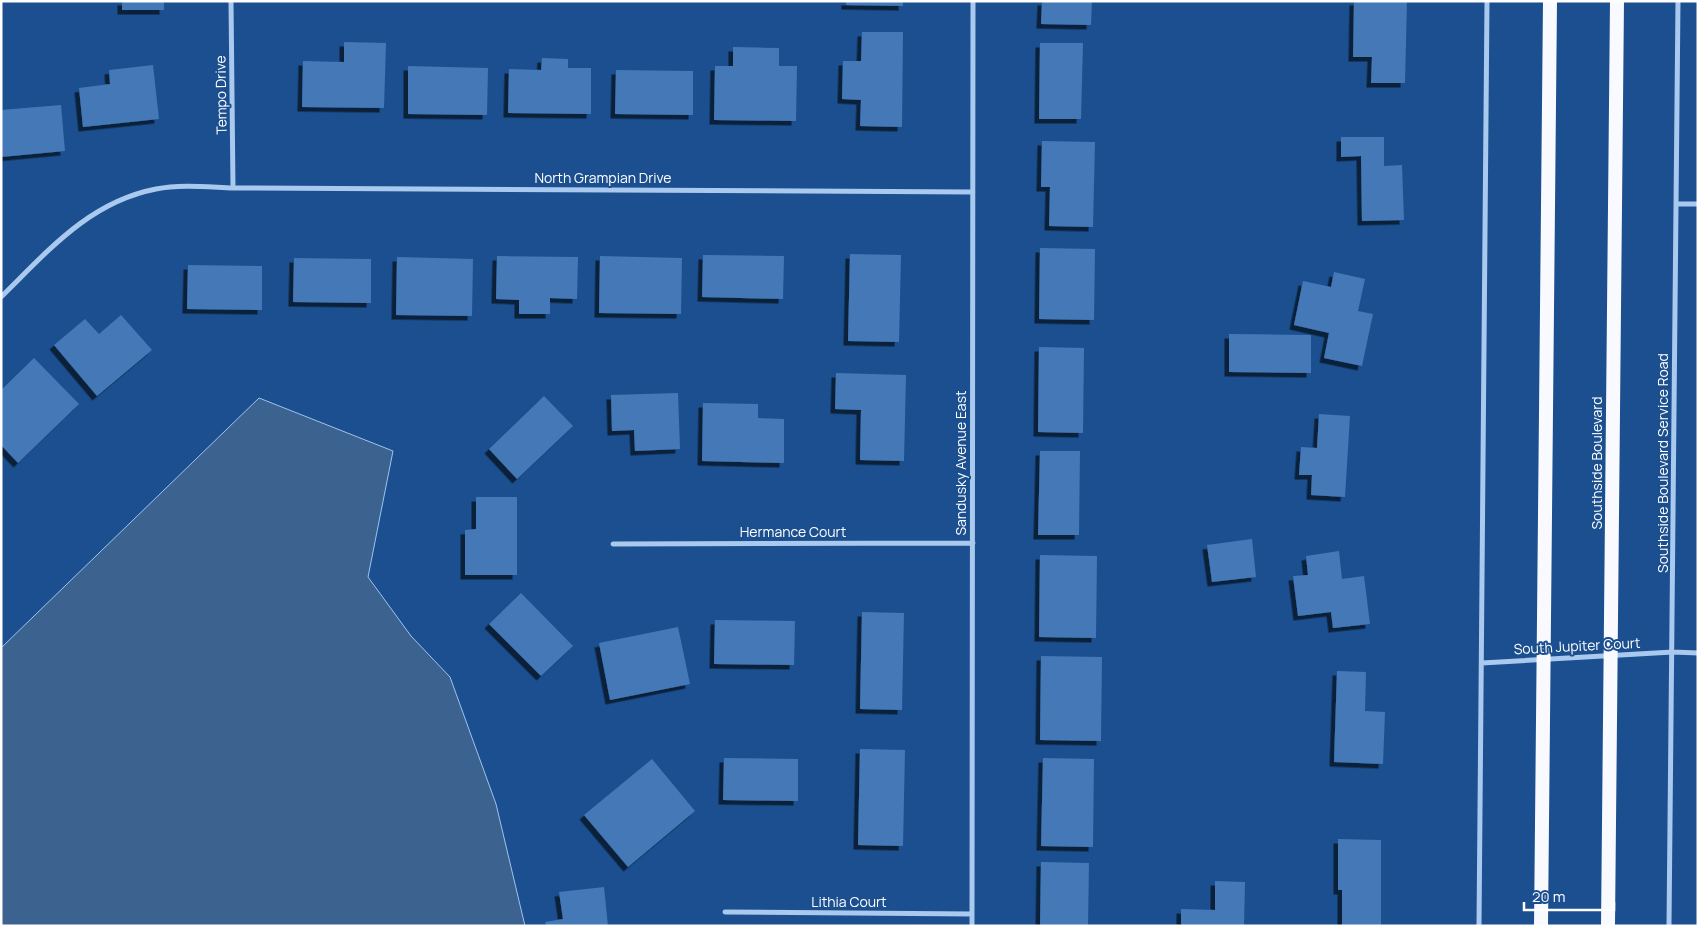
<svg xmlns="http://www.w3.org/2000/svg" width="1699" height="927" font-family="Manrope,sans-serif">
  <style>
    .water { fill: #3c6290; stroke: #9cc4f0 }
    .building { fill: #4478b7; filter: url(#shadow) }
    .lines { fill: none; stroke-linecap: round; stroke-linejoin: round }
    .minor { stroke: #a9c9ee; stroke-width: 5 }
    .trunk { stroke: #f8faff; stroke-width: 14 }
    .labels { text-anchor: middle; stroke-width: 4; stroke-linejoin: round; paint-order: stroke }
    .street-label { font-size: 14px; fill: #fff; stroke: #1b4f8f }
  </style>
  <defs>
    <filter id="shadow"><feDropShadow dx="-4.5" dy="4.5" stdDeviation="0" flood-color="#0009"/></filter>
  </defs>
  <rect width="100%" height="100%" fill="#1b4f8f"/>
  <path class="water" d="M 259,398 L 393,451 L 368,577 L 411,636 L 450,677 L 496,804 L 525,926 L 1,926 L 1,648 Z"/>
  <path class="building" d="M 122,1 L 164,1 L 164,10 L 122,10 Z
    M 846,1 L 903,1 L 903,6 L 846,5 Z
    M 1042,1 L 1092,1 L 1091,25 L 1041,24 Z
    M 1354,1 L 1407,1 L 1405,83 L 1371,83 L 1372,57 L 1353,57 Z
    M 862,32 L 903,32 L 902,127 L 860,126 L 861,100 L 842,99 L 843,61 L 861,61 Z
    M 344,42 L 386,43 L 384,108 L 302,107 L 303,61 L 344,62 Z
    M 1040,43 L 1083,43 L 1081,119 L 1039,119 Z
    M 733,47 L 779,48 L 779,66 L 797,66 L 796,121 L 714,120 L 715,66 L 733,66 Z
    M 542,58 L 568,59 L 568,68 L 591,68 L 591,114 L 508,113 L 509,69 L 541,70 Z
    M 153,65 L 159,119 L 83,127 L 79,88 L 110,84 L 109,70 Z
    M 408,66 L 488,68 L 487,115 L 408,114 Z
    M 616,70 L 693,71 L 693,115 L 615,114 Z
    M 61,105 L 65,151 L 1,157 L 1,110 Z
    M 1341,137 L 1384,137 L 1384,166 L 1402,165 L 1404,220 L 1362,221 L 1361,156 L 1341,157 Z
    M 1042,141 L 1095,142 L 1093,227 L 1049,226 L 1050,187 L 1041,187 Z
    M 1040,248 L 1095,249 L 1094,320 L 1039,319 Z
    M 850,254 L 901,255 L 899,342 L 848,341 Z
    M 703,255 L 784,256 L 783,299 L 702,297 Z
    M 497,256 L 578,257 L 577,299 L 550,298 L 550,314 L 519,314 L 519,300 L 496,299 Z
    M 600,256 L 682,258 L 681,314 L 599,313 Z
    M 397,257 L 473,259 L 472,316 L 396,315 Z
    M 294,258 L 371,259 L 371,303 L 293,302 Z
    M 188,265 L 262,266 L 262,310 L 187,309 Z
    M 1334,272 L 1365,279 L 1358,311 L 1373,314 L 1362,366 L 1324,358 L 1329,333 L 1294,325 L 1303,281 L 1331,287 Z
    M 121,315 L 152,350 L 97,396 L 54,345 L 85,319 L 99,334 Z
    M 1229,334 L 1311,335 L 1311,373 L 1229,372 Z
    M 1039,347 L 1084,348 L 1083,433 L 1038,432 Z
    M 34,358 L 79,404 L 18,463 L 1,445 L 1,390 Z
    M 836,373 L 906,375 L 904,461 L 860,460 L 861,410 L 835,409 Z
    M 678,393 L 680,449 L 635,451 L 634,430 L 612,431 L 611,395 Z
    M 544,396 L 573,426 L 517,479 L 489,449 Z
    M 703,403 L 758,404 L 758,418 L 784,419 L 784,463 L 702,461 Z
    M 1319,414 L 1350,416 L 1345,497 L 1311,495 L 1312,475 L 1299,475 L 1301,447 L 1317,448 Z
    M 1040,451 L 1080,451 L 1079,535 L 1038,535 Z
    M 476,497 L 517,497 L 517,575 L 465,575 L 465,530 L 476,529 Z
    M 1252,539 L 1256,577 L 1212,582 L 1207,545 Z
    M 1339,551 L 1342,579 L 1364,576 L 1370,624 L 1333,628 L 1331,612 L 1298,616 L 1293,576 L 1308,575 L 1306,556 Z
    M 1040,555 L 1097,556 L 1096,638 L 1039,637 Z
    M 521,593 L 573,646 L 541,676 L 489,624 Z
    M 862,612 L 904,613 L 902,710 L 860,709 Z
    M 715,620 L 795,621 L 794,665 L 714,664 Z
    M 678,627 L 690,684 L 610,700 L 599,643 Z
    M 1041,656 L 1102,657 L 1101,741 L 1040,740 Z
    M 1337,671 L 1366,672 L 1365,711 L 1385,712 L 1383,764 L 1334,762 Z
    M 860,749 L 905,750 L 903,846 L 858,845 Z
    M 724,758 L 798,759 L 798,801 L 723,800 Z
    M 1043,758 L 1094,759 L 1093,847 L 1041,846 Z
    M 652,759 L 695,811 L 628,867 L 584,815 Z
    M 1338,839 L 1381,840 L 1381,926 L 1342,926 L 1342,890 L 1338,890 Z
    M 1041,862 L 1089,863 L 1088,926 L 1040,926 Z
    M 1215,881 L 1245,882 L 1244,926 L 1181,926 L 1181,909 L 1215,910 Z
    M 604,887 L 608,926 L 546,926 L 545,922 L 563,919 L 559,892 Z"/>
  <g class="lines">
    <path class="minor" d="M 231,1 L 233,188
      M 1676,204 L 1698,204
      M 1,297 C 48,251 89,202 156,189 C 181,184 207,187 233,188 L 973,192
      M 613,544 L 973,543
      M 1482,663 L 1673,652 L 1698,653
      M 725,912 L 972,914
      M 972,926 L 973,1
      M 1479,926 L 1487,1
      M 1669,926 L 1678,1"/>
    <path class="trunk" d="M 1541,926 L 1550,1
      M 1608,926 L 1617,1"/>
  </g>
  <g class="labels">
    <g class="street-label">
      <text transform="translate(221 95) rotate(-91)" y="5">Tempo Drive</text>
      <text x="603" y="183">North Grampian Drive</text>
      <text transform="translate(961 463) rotate(-90)" y="5">Sandusky Avenue East</text>
      <text transform="translate(1597 463) rotate(-90)" y="5">Southside Boulevard</text>
      <text transform="translate(1663 463) rotate(-90)" y="5">Southside Boulevard Service Road</text>
      <text x="793" y="537">Hermance Court</text>
      <text transform="translate(1577 646) rotate(-3)" y="5">South Jupiter Court</text>
      <text x="849" y="907">Lithia Court</text>
    </g>
  </g>
  <rect width="1699" height="927" fill="none" stroke="#ffffff" stroke-width="5"/>
  <path d="M1524 902v8h90v-8" fill="none" stroke="#ffffff" stroke-width="2.5"/>
  <text x="1532" y="902" font-size="15" fill="#ffffff" stroke="#1b4f8f" stroke-width="4" paint-order="stroke">20 m</text>
</svg>
